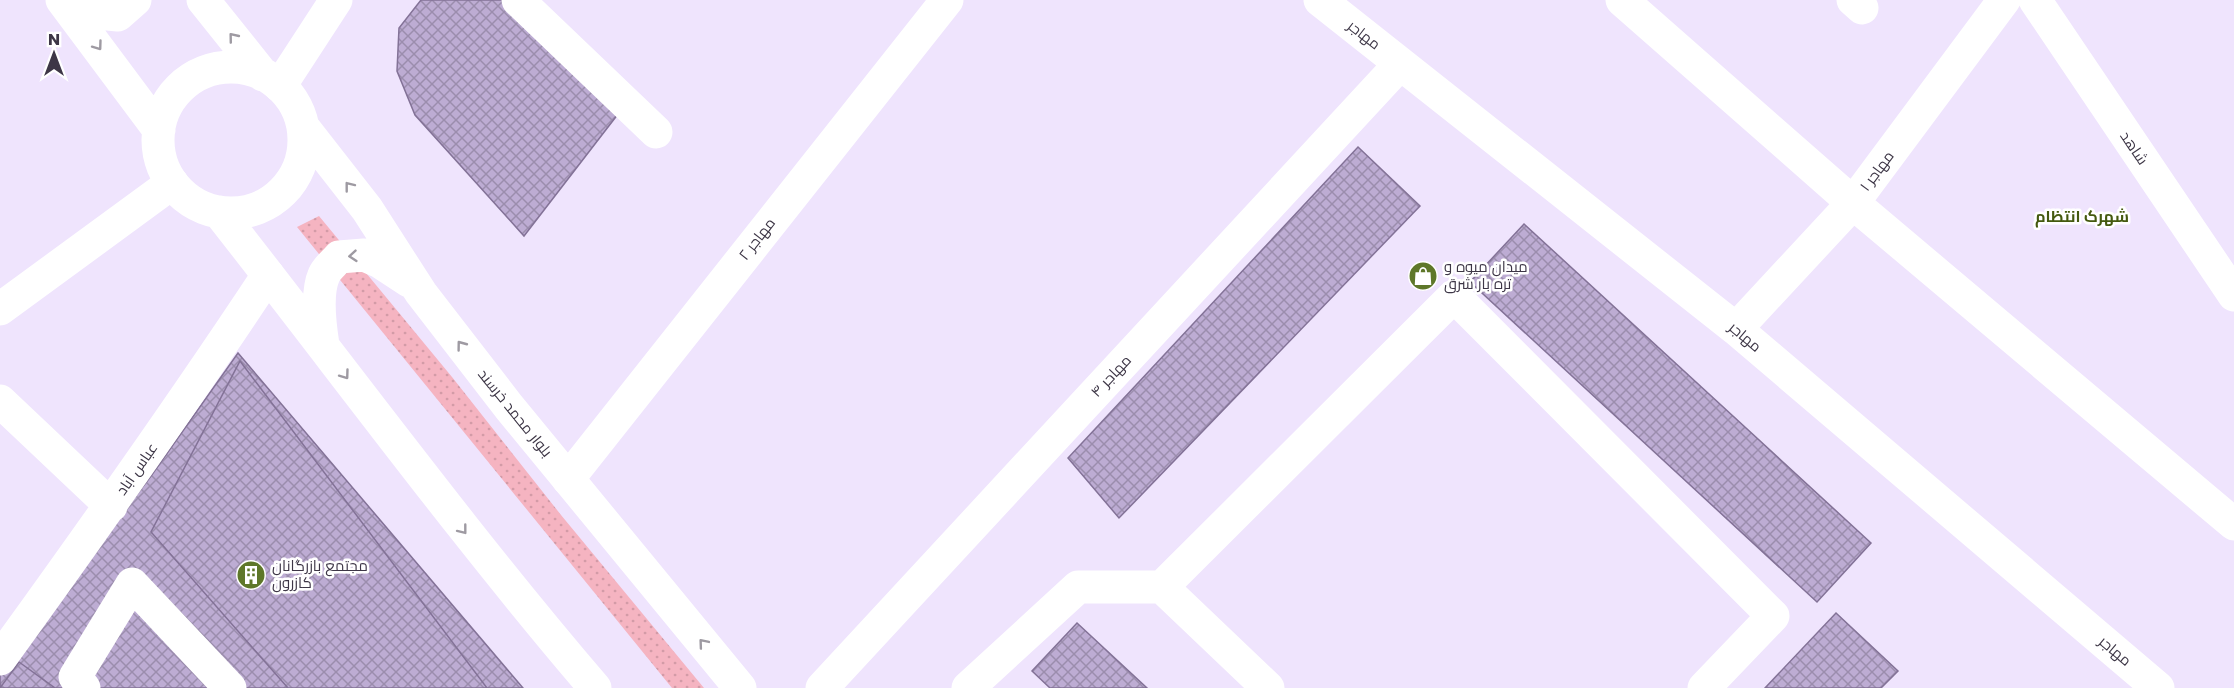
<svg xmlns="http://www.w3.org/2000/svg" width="2234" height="688" font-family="Poppins,Cairo,sans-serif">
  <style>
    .grass { fill: url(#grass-dots) }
    .building { fill: url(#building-cross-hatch); stroke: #837297; stroke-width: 1.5 }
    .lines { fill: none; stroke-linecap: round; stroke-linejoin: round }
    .minor { stroke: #fff; stroke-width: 33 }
    .major { stroke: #fff; stroke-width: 33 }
    .oneway { stroke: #9e9aa2 }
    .labels { text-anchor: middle; stroke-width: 5; stroke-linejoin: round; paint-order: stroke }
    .street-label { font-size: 15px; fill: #3d3646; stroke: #fff }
    .poi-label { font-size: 15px; fill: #3d3646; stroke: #fff; text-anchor: start }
    .neighbourhood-label { font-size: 16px; font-weight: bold; fill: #44590f; stroke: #fff }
  </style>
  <defs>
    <pattern id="grass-dots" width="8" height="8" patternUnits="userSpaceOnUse" patternTransform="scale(1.5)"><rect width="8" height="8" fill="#f5b4c1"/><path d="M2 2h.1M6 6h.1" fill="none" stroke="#d39ba7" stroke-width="1.8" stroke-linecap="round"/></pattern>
    <pattern id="building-cross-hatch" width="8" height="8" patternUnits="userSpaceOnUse" patternTransform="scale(1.5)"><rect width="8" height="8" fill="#bdacd3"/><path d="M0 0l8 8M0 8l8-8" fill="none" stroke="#9b8dad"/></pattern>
  </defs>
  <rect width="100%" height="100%" fill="#efe4fd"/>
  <path class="grass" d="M 319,216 L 452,377 L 561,515 L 704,688 L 672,688 L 297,227 Z"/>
  <path class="building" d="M 421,0 L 533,0 L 635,92 L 524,236 L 415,115 L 397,71 L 399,28 Z
    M 1358,147 L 1420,206 L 1119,518 L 1068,458 Z
    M 1524,224 L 1871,543 L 1817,602 L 1470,282 Z
    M 238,353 L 523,688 L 0,688 L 0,673 L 151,476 Z
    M 240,361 L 487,688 L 288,688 L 151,532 Z
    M 1836,613 L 1898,671 L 1881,688 L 1765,688 Z
    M 1077,623 L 1147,688 L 1050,688 L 1032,671 Z
    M 19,662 L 55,688 L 0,688 Z"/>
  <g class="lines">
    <path class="minor" d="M 518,0 L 656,132
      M 1320,0 L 1736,329 L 2158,688
      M 1622,0 L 1853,203 L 2234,524
      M 1853,0 L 1862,8
      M 2035,0 L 2234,295
      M 280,86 L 336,0
      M 0,309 L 172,183
      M 1736,329 L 1853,203 L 2004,0
      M 0,401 L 111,506
      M 568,479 L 947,0
      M 1162,587 L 1268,688
      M 0,659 C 92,532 182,405 268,275
      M 84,688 L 75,677 L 132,584 L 230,688
      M 822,688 L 1400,64
      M 968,688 L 1078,587 L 1162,587 L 1454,296 L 1773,616 L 1704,688"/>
    <path class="major" d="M 62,0 L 159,130
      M 203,0 L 263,75
      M 63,1 L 88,12 L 118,15 L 135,0
      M158 140a73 73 0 1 1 146 0a73 73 0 1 1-146 0Z
      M 303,127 L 367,209 L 421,293 L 509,407 L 740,688
      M 219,212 C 344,371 463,534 595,688
      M 323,345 C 320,326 316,293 324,275 C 327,268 335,262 339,257 L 364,255 L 380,262 L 409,281"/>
  </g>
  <defs><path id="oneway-chevron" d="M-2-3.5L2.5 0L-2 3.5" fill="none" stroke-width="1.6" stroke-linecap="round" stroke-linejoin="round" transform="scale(1.5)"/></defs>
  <g class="oneway">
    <use href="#oneway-chevron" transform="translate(233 37) rotate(-129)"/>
    <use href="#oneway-chevron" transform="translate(98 46) rotate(54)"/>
    <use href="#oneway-chevron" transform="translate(349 186) rotate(-128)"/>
    <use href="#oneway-chevron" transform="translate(353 256) rotate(175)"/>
    <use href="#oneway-chevron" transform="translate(461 345) rotate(-127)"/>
    <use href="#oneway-chevron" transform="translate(345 375) rotate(54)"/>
    <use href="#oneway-chevron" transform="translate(463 530) rotate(52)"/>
    <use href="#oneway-chevron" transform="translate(703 643) rotate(-130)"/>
  </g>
  <defs>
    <g id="shop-disc" transform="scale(1.5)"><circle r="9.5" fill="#5e7729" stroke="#fff"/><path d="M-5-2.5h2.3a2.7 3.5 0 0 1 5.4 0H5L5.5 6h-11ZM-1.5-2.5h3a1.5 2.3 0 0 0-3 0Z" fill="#fff"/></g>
    <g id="building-disc" transform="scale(1.5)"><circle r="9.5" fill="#5e7729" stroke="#fff"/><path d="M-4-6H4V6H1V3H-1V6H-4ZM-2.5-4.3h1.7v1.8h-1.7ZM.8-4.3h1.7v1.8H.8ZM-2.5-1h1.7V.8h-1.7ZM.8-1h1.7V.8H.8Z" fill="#fff"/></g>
  </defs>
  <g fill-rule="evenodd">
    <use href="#shop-disc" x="1423" y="276"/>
    <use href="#building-disc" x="251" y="575"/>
  </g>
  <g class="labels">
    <g class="street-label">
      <text transform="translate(1364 35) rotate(38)" y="5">مهاجر</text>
      <text transform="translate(2134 148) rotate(56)" y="5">شاهد</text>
      <text transform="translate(1877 171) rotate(-53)" y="5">مهاجر ۱</text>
      <text transform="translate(757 239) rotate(-52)" y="5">مهاجر ۲</text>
      <text transform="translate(1745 337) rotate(40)" y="5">مهاجر</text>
      <text transform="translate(1111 376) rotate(-47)" y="5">مهاجر ۴</text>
      <text transform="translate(515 413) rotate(51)" y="5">بلوار محمد خرسند</text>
      <text transform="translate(137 469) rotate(-55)" y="5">عباس آباد</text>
      <text transform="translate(2115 651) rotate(40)" y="5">مهاجر</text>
    </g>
    <g class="poi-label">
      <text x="1444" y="272">میدان میوه و<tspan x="1444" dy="17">تره بار شرق</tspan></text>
      <text x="272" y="571">مجتمع بازرگانان<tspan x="272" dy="17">کازرون</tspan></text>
    </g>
    <g class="neighbourhood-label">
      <text x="2082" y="222">شهرک انتظام</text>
    </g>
  </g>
  <g transform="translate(54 54)" stroke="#ffffff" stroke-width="4.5" paint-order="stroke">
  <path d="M0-4.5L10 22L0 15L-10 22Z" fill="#3d3646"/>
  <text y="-9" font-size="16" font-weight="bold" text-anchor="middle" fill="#3d3646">N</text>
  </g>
</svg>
